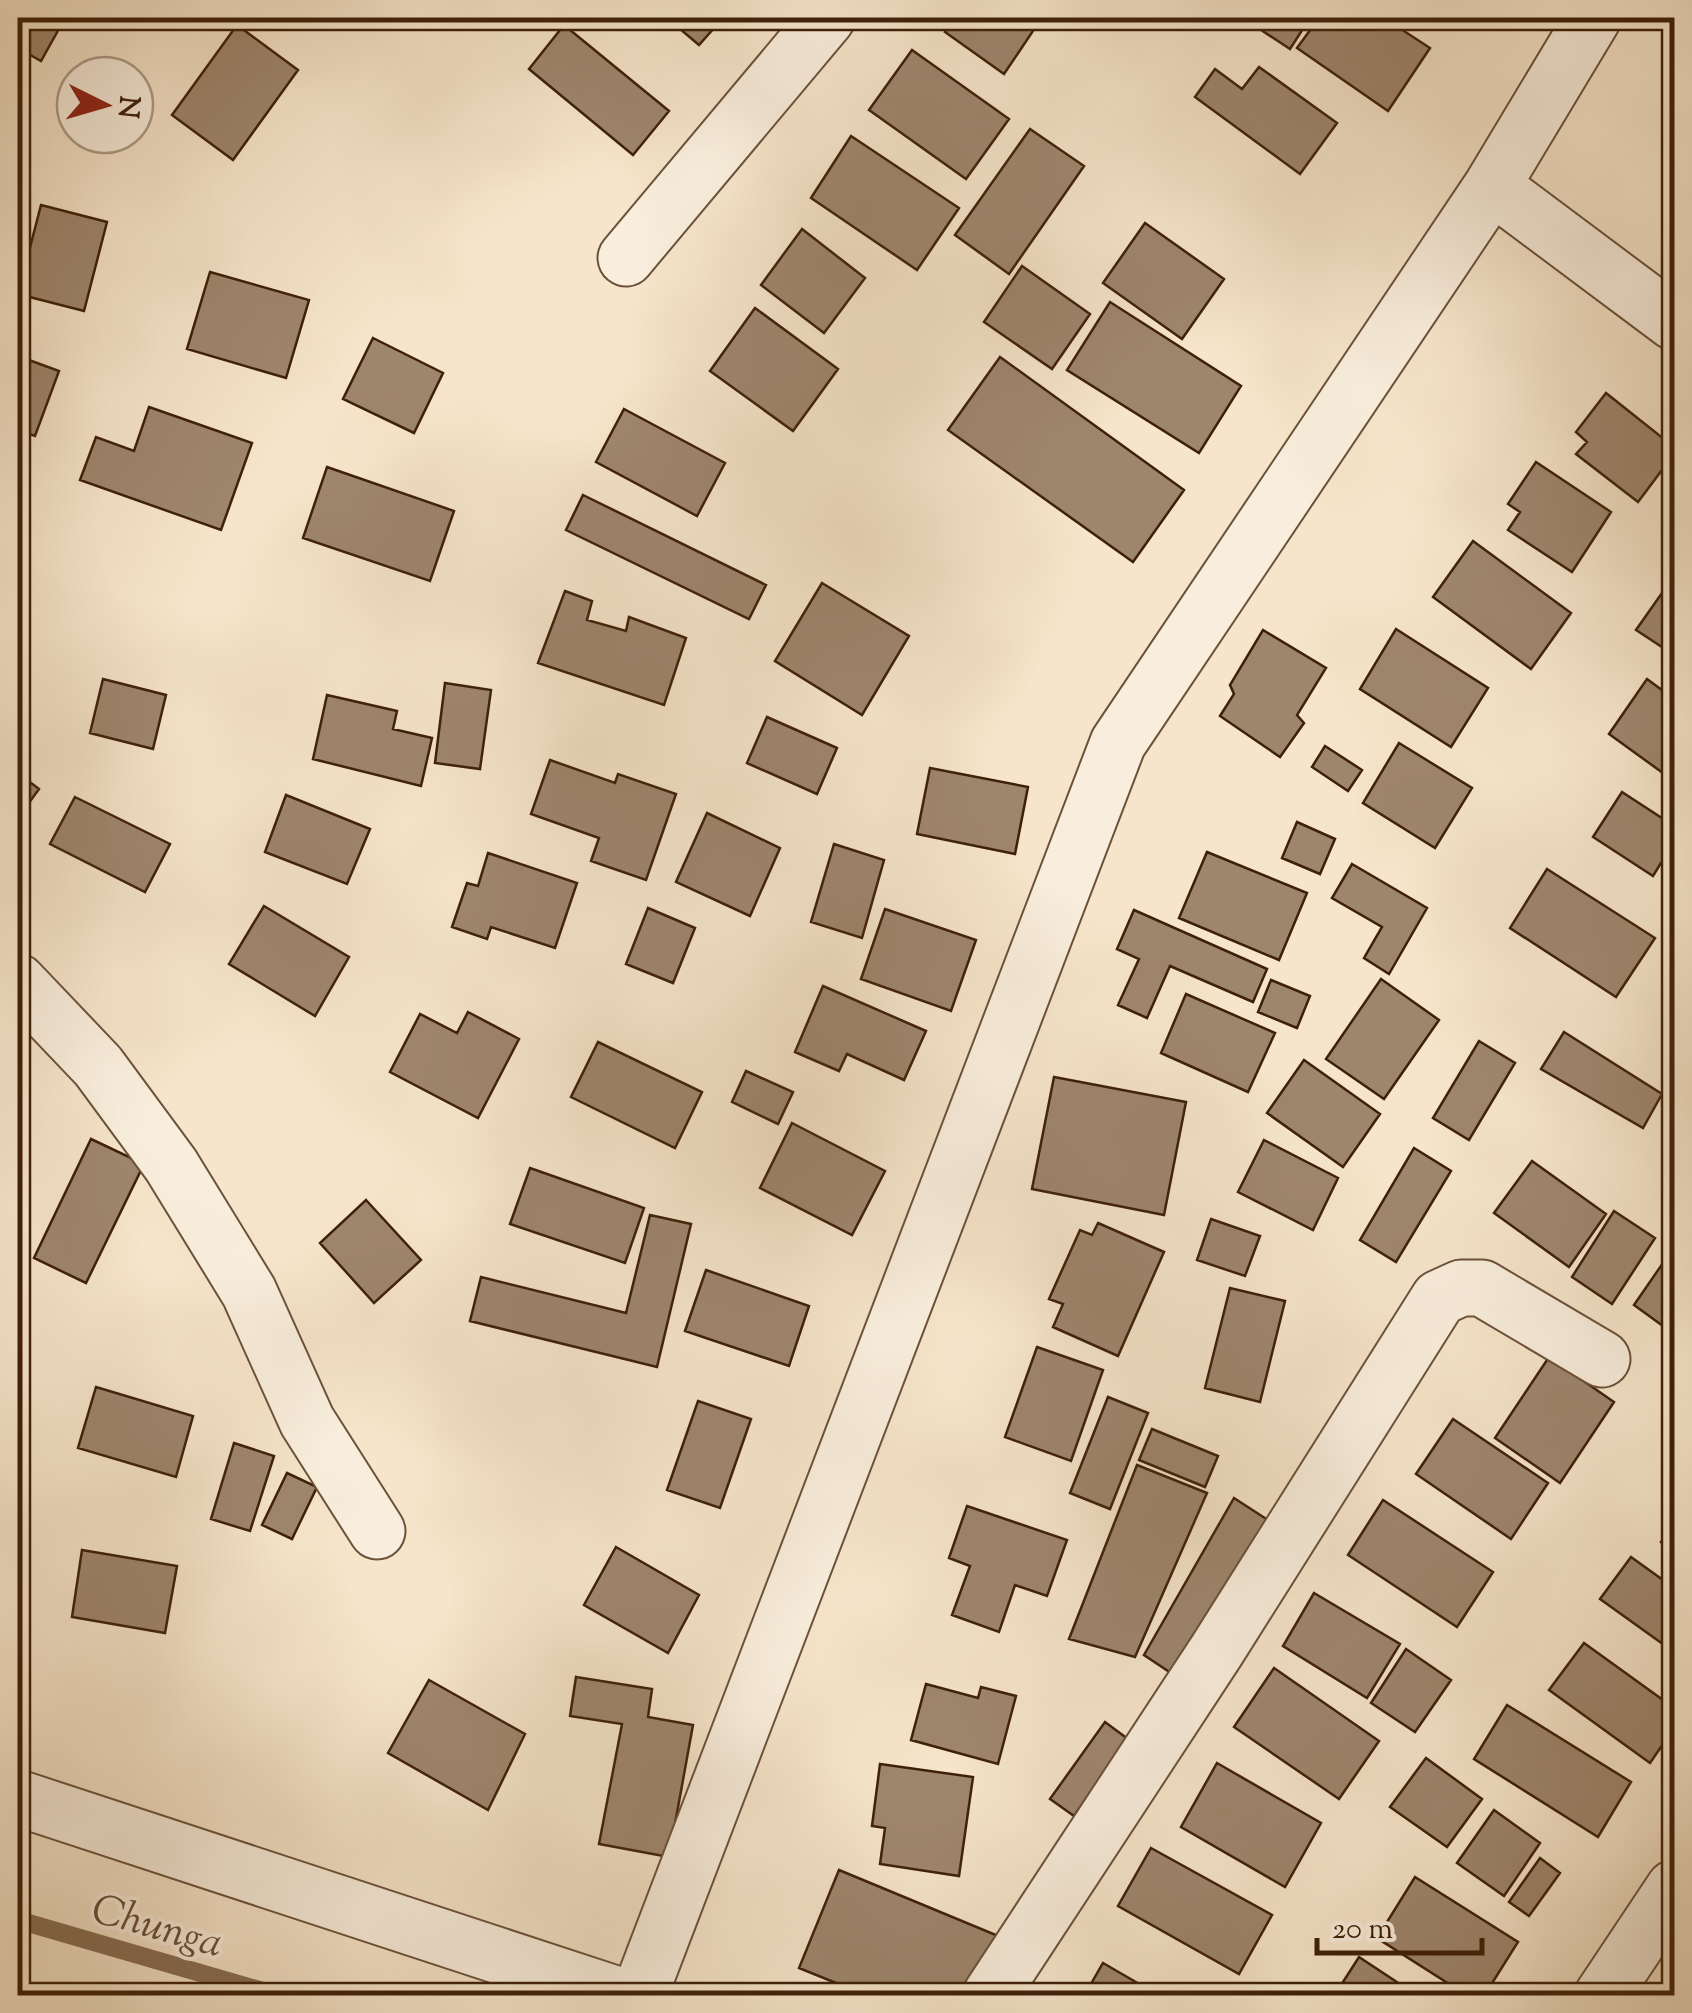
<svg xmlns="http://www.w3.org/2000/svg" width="1692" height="2013" font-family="'Sorts Mill Goudy',serif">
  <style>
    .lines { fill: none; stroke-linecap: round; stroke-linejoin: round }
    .stream { stroke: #876e55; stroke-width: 18 }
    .building { fill: #9e866d; stroke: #3e2009; stroke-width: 2.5 }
    .minor-casing { stroke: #6c5139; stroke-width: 59 }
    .minor { stroke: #f9eedd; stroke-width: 55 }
    .labels { text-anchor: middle; stroke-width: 8; stroke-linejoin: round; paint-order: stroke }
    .water-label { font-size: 42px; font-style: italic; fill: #684e35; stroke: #f9eedd }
  </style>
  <rect width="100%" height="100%" fill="#f6e5ca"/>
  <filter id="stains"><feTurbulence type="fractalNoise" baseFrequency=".002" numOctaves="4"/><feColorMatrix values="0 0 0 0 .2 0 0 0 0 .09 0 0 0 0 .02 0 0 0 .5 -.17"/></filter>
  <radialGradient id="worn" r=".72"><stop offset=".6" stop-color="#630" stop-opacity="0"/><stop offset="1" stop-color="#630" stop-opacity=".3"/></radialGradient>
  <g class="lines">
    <path class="stream" d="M 18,1920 L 280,1996"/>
  </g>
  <path class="building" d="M 18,18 L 65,18 L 41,61 L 18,48 Z
    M 667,18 L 723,18 L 699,45 Z
    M 955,18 L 1032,18 L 1039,22 L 1004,74 L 945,32 Z
    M 1261,18 L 1310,18 L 1290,49 L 1255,26 Z
    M 1319,18 L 1384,18 L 1430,48 L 1388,111 L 1297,48 Z
    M 237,25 L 298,70 L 233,160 L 172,115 Z
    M 564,25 L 669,111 L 633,155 L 529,69 Z
    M 912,50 L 1009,119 L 966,179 L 869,110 Z
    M 1259,67 L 1337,123 L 1300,174 L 1195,97 L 1215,69 L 1242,89 Z
    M 1030,129 L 1084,166 L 1009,274 L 955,235 Z
    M 851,136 L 959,208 L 917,270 L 811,198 Z
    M 41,205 L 107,222 L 84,311 L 18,294 Z
    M 1145,223 L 1224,279 L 1182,339 L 1103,283 Z
    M 802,229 L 865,278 L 824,333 L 761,285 Z
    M 1022,266 L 1090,314 L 1052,369 L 984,322 Z
    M 210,272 L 309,300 L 286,378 L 187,349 Z
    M 1110,302 L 1241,386 L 1199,453 L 1067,370 Z
    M 755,308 L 838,369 L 793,431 L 710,371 Z
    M 373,338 L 443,373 L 414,433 L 343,399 Z
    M 18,356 L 59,371 L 35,436 L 18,430 Z
    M 1000,357 L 1184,490 L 1133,562 L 948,430 Z
    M 1606,393 L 1674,447 L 1674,454 L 1638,502 L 1576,454 L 1587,442 L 1576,432 Z
    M 149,407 L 252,443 L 221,530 L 80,480 L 96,437 L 134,451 Z
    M 624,409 L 725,463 L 697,516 L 596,462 Z
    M 1536,462 L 1611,512 L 1572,572 L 1508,530 L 1520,512 L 1508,504 Z
    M 327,467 L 454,511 L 430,581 L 303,538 Z
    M 583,495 L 766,585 L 749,619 L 566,530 Z
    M 1473,541 L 1571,613 L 1531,669 L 1433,597 Z
    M 1674,576 L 1674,636 L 1665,649 L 1636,630 Z
    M 822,583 L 909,636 L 862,715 L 775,661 Z
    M 565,591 L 592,601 L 587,620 L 626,631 L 629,617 L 686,638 L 664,705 L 538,663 Z
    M 1396,629 L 1488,688 L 1451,747 L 1360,689 Z
    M 1263,630 L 1326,668 L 1297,715 L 1304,723 L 1280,757 L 1220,716 L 1234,694 L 1230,685 Z
    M 103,679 L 166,695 L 153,749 L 90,733 Z
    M 1647,679 L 1674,699 L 1674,781 L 1609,734 Z
    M 445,683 L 491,690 L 480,769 L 435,763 Z
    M 327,695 L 397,711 L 393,729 L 432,738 L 421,786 L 313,759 Z
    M 767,717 L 837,748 L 817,794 L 747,763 Z
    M 1399,743 L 1472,788 L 1435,848 L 1363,803 Z
    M 1325,746 L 1362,770 L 1348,791 L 1312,767 Z
    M 550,760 L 615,783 L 618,774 L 676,794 L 646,880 L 591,861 L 599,838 L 531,814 Z
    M 930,768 L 1028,787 L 1015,854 L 917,834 Z
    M 18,773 L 39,789 L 18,818 Z
    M 1622,792 L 1674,826 L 1674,842 L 1653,876 L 1593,837 Z
    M 286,795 L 370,829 L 347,884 L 265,852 Z
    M 75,797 L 170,844 L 145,892 L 50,844 Z
    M 707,813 L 780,848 L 750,916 L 676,882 Z
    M 1297,822 L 1335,839 L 1320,874 L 1282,858 Z
    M 834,844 L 884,860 L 862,938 L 811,922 Z
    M 1207,852 L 1307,893 L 1279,960 L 1179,918 Z
    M 488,853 L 577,883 L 555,948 L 491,927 L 487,939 L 452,927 L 467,883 L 478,886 Z
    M 1352,864 L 1427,908 L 1389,974 L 1364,958 L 1382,927 L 1332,898 Z
    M 1547,869 L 1655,938 L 1616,997 L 1510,928 Z
    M 264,906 L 349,957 L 315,1016 L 229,964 Z
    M 648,908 L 695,928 L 673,983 L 626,964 Z
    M 885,909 L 976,940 L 951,1011 L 861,979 Z
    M 1134,910 L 1267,969 L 1253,1002 L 1170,966 L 1147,1018 L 1118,1005 L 1139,959 L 1117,949 Z
    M 1381,979 L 1439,1020 L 1384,1099 L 1326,1059 Z
    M 1271,980 L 1310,996 L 1297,1028 L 1258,1012 Z
    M 823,986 L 926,1031 L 904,1080 L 847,1054 L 839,1071 L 795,1052 Z
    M 1186,994 L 1275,1033 L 1248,1092 L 1161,1053 Z
    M 468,1012 L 519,1039 L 478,1118 L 390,1072 L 420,1014 L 457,1033 Z
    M 1564,1032 L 1662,1094 L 1643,1128 L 1541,1069 Z
    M 1479,1041 L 1515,1063 L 1469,1140 L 1433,1118 Z
    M 598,1042 L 702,1092 L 675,1148 L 571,1097 Z
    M 1304,1060 L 1380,1114 L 1343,1167 L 1267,1113 Z
    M 746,1071 L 793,1092 L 778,1124 L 732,1102 Z
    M 1054,1077 L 1186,1102 L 1164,1215 L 1032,1189 Z
    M 792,1123 L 885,1171 L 852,1235 L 760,1188 Z
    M 91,1139 L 144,1164 L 86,1283 L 34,1258 Z
    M 1264,1140 L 1338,1178 L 1313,1230 L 1238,1192 Z
    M 1414,1148 L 1451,1171 L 1396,1262 L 1360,1240 Z
    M 1532,1161 L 1606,1214 L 1569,1267 L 1494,1213 Z
    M 530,1168 L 644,1208 L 625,1263 L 510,1224 Z
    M 366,1200 L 421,1260 L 374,1303 L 320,1243 Z
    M 1614,1211 L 1655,1238 L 1612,1304 L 1572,1277 Z
    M 650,1215 L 691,1224 L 657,1367 L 470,1321 L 481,1277 L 626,1313 Z
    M 1211,1219 L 1260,1236 L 1245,1276 L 1197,1260 Z
    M 1098,1223 L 1164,1252 L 1118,1356 L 1053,1327 L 1063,1304 L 1049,1299 L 1080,1230 L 1092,1235 Z
    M 1674,1247 L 1674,1334 L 1634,1305 Z
    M 706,1270 L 809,1306 L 789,1366 L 685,1331 Z
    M 1230,1288 L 1285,1301 L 1260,1402 L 1205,1388 Z
    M 1037,1347 L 1103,1370 L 1071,1461 L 1005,1437 Z
    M 1549,1357 L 1614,1402 L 1560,1483 L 1495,1438 Z
    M 96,1387 L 193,1416 L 176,1477 L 78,1448 Z
    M 1108,1397 L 1148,1413 L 1110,1509 L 1070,1493 Z
    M 698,1401 L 751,1419 L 720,1508 L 667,1490 Z
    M 1453,1419 L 1548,1483 L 1511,1539 L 1416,1474 Z
    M 1152,1429 L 1218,1456 L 1205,1487 L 1139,1460 Z
    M 234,1443 L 274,1456 L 250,1531 L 211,1519 Z
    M 1137,1465 L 1207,1493 L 1135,1657 L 1069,1639 Z
    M 287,1473 L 317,1487 L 292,1539 L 262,1525 Z
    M 1234,1498 L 1271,1522 L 1174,1675 L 1144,1655 Z
    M 1383,1500 L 1493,1572 L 1457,1627 L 1348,1555 Z
    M 967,1506 L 1067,1540 L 1047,1596 L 1015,1585 L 999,1632 L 952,1615 L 970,1566 L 949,1558 Z
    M 1674,1525 L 1674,1552 L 1661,1542 Z
    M 616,1547 L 699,1595 L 668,1653 L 584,1605 Z
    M 82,1550 L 177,1566 L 165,1633 L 72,1617 Z
    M 1631,1557 L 1674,1588 L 1674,1652 L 1600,1599 Z
    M 1314,1593 L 1400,1644 L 1367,1698 L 1283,1646 Z
    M 1584,1643 L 1674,1708 L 1674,1728 L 1650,1763 L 1549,1690 Z
    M 1406,1649 L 1451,1680 L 1415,1732 L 1371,1703 Z
    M 1274,1668 L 1379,1741 L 1339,1799 L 1234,1727 Z
    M 576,1677 L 652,1689 L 648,1717 L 693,1725 L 669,1857 L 599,1844 L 622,1724 L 570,1716 Z
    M 429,1680 L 525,1734 L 488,1810 L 388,1753 Z
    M 926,1684 L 978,1698 L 981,1687 L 1016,1696 L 998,1764 L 911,1740 Z
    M 1507,1705 L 1631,1782 L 1598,1837 L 1474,1759 Z
    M 1105,1722 L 1128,1739 L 1074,1816 L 1050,1799 Z
    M 1426,1758 L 1482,1799 L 1447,1847 L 1390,1807 Z
    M 1217,1763 L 1321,1823 L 1285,1887 L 1181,1827 Z
    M 880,1764 L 973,1777 L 959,1876 L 880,1864 L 885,1828 L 872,1826 Z
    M 1494,1810 L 1540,1843 L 1504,1896 L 1457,1863 Z
    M 1151,1848 L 1272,1915 L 1239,1974 L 1118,1906 Z
    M 1540,1858 L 1560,1873 L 1529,1916 L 1509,1902 Z
    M 839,1870 L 1003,1938 L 980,1996 L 868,1996 L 799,1968 Z
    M 1415,1877 L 1518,1942 L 1484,1996 L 1468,1996 L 1377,1938 Z
    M 1359,1957 L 1418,1996 L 1334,1996 Z
    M 1103,1963 L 1160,1996 L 1084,1996 Z"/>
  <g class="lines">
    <g class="minor-casing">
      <path id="minor" d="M 1492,186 L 1674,322
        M 626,258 L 827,18
        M 18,982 L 98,1066 L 171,1165 L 249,1292 L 307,1421 L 377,1531
        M 18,1798 L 621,1996
        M 639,1996 L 1118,743 L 1492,186 L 1593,18
        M 990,1996 L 1217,1650 L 1439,1298 L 1461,1288 L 1482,1288 L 1602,1359
        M 1602,1996 L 1674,1888"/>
    </g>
    <use href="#minor" class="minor"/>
  </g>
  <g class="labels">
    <g class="water-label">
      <text transform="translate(158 1924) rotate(16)" y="15">Chunga</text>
    </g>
  </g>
  <rect width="1692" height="2013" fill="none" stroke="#f6e5ca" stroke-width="60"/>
  <rect x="20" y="20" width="1652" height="1973" fill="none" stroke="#3e2009" stroke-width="5"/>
  <rect x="30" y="30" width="1632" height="1953" fill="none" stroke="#3e2009" stroke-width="2.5"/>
  <g transform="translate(105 105) rotate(95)"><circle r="48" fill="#f9eedd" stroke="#ae9c88" stroke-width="2.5"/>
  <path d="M0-8L18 38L0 25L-18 38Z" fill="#8f2418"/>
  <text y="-15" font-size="28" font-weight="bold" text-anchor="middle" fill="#3e2009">N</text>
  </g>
  <path d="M1317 1938v15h165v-15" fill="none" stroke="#3e2009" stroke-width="5"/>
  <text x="1332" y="1938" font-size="30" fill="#3e2009" stroke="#f9eedd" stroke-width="8" paint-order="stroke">20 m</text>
  <rect width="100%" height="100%" filter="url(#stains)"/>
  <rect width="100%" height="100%" fill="url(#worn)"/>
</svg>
